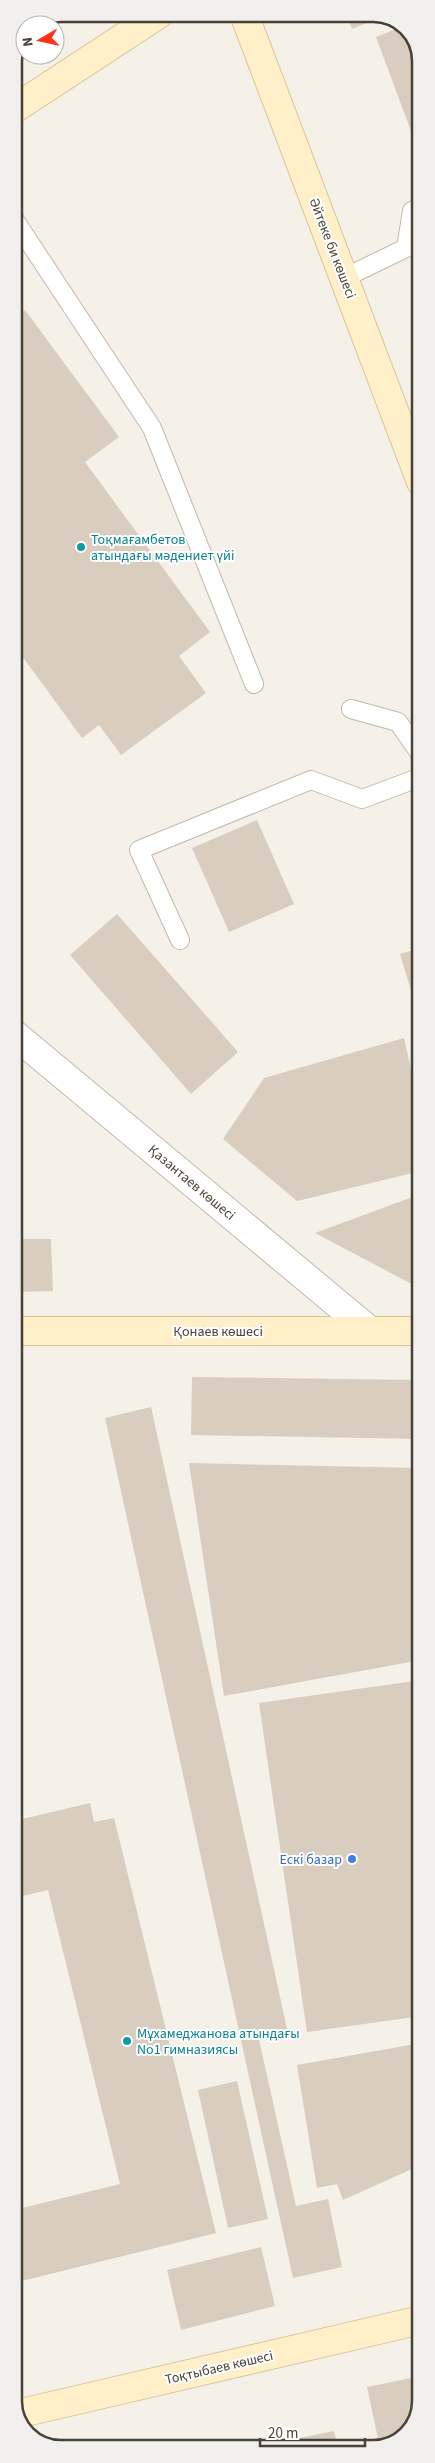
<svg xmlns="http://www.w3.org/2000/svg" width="435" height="2463" font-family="'Source Sans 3',sans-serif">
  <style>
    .building { fill: #d8cdbe }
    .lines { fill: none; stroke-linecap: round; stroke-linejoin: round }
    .lane-casing { stroke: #c2b9ab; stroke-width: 20 }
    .street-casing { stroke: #c2b9ab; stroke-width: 30 }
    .secondary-casing { stroke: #d8c496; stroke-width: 30 }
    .lane { stroke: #fff; stroke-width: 18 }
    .street { stroke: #fff; stroke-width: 28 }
    .secondary { stroke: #fff0c9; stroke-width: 28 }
    .culture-dot { fill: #0f9aa8; stroke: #fff; stroke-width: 2 }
    .shop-dot { fill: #3f7fe0; stroke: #fff; stroke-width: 2 }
    .labels { text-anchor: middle; stroke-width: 4; stroke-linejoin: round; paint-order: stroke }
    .street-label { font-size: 14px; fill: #4a4237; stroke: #fff }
    .culture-label { font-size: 14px; fill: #0d838f; stroke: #fff; text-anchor: start }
    .shop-label { font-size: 14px; fill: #366cbe; stroke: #fff; text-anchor: end }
    .rim { fill: none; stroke: #4a4237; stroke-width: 2.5 }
  </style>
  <rect width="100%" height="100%" fill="#f5f1e9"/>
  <path class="building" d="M 346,14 L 379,14 L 384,16 L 352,29 Z
    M 404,26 L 421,56 L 421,158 L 376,37 Z
    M 25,310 L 119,437 L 85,462 L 210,632 L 179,656 L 206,693 L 121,755 L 99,725 L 82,738 L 14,645 L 14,318 Z
    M 257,820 L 294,904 L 229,932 L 192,848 Z
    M 117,914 L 238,1052 L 191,1094 L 70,955 Z
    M 421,948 L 421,1024 L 400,954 Z
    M 404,1038 L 421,1114 L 421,1171 L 297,1201 L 223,1139 L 264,1078 Z
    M 418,1195 L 421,1204 L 421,1289 L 315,1233 Z
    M 14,1239 L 51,1239 L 53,1291 L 14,1292 Z
    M 192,1377 L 421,1380 L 421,1439 L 191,1435 Z
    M 151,1407 L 287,2029 L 258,2035 L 296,2206 L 328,2199 L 342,2267 L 293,2278 L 105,1418 Z
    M 189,1463 L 421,1468 L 421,1660 L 224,1696 Z
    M 421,1680 L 421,2016 L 307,2032 L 259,1703 Z
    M 90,1803 L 94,1822 L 114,1818 L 216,2233 L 14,2283 L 14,2210 L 120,2184 L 48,1890 L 14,1898 L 14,1821 Z
    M 421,2043 L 421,2165 L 343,2200 L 337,2184 L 317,2188 L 297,2065 Z
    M 237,2081 L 268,2219 L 228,2228 L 198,2090 Z
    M 261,2247 L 275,2306 L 181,2330 L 167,2270 Z
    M 421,2376 L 421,2402 L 409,2433 L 380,2448 L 367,2387 Z
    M 334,2431 L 338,2449 L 250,2449 L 250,2448 Z"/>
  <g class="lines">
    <g class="lane-casing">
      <path id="lane" d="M 14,219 L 152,428 L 254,684
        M 344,278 L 406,248 L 412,211 L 421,207
        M 351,709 L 398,722 L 421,755
        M 180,940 L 139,850 L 311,780 L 362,799 L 421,777"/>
    </g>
    <g class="street-casing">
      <path id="street" d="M 14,1034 L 369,1330"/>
    </g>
    <g class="secondary-casing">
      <path id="secondary" d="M 244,14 L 421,482
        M 14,109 L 159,14
        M 14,1331 L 421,1331
        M 17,2414 L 421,2320"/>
    </g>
    <use href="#lane" class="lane"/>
    <use href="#street" class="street"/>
    <use href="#secondary" class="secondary"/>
  </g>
  <g class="culture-dot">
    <circle cx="81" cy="547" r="5"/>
    <circle cx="127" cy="2041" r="5"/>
  </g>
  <circle class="shop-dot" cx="352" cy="1859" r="5"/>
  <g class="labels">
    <g class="street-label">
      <text transform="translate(333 248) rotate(69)" y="5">Әйтеке би көшесі</text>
      <text transform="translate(192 1182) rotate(40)" y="5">Қазантаев көшесі</text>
      <text x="218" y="1336">Қонаев көшесі</text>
      <text transform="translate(219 2367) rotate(-13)" y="5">Тоқтыбаев көшесі</text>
    </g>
    <g class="culture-label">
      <text x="91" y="544">Тоқмағамбетов<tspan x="91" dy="16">атындағы мәдениет үйі</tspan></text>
      <text x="137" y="2038">Мұхамеджанова атындағы<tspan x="137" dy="16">No1 гимназиясы</tspan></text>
    </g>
    <g class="shop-label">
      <text x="342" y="1864">Ескі базар</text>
    </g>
  </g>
  <path d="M0 0H435V2463H0ZM61 22H373A39 39 0 0 1 412 61V2401A39 39 0 0 1 373 2440H61A39 39 0 0 1 22 2401V61A39 39 0 0 1 61 22Z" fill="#f1f0ef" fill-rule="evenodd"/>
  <path class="rim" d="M61 22H373A39 39 0 0 1 412 61V2401A39 39 0 0 1 373 2440H61A39 39 0 0 1 22 2401V61A39 39 0 0 1 61 22Z"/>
  <g transform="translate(40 40) rotate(261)"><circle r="24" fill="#ffffff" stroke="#b7b3af"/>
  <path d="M0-4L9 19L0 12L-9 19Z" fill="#ff3216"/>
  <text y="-8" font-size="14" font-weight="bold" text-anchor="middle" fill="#4a4237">N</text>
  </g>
  <path d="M260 2438v8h105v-8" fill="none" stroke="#4a4237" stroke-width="2.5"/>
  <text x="268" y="2438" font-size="15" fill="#4a4237" stroke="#ffffff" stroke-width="4" paint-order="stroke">20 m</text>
</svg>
